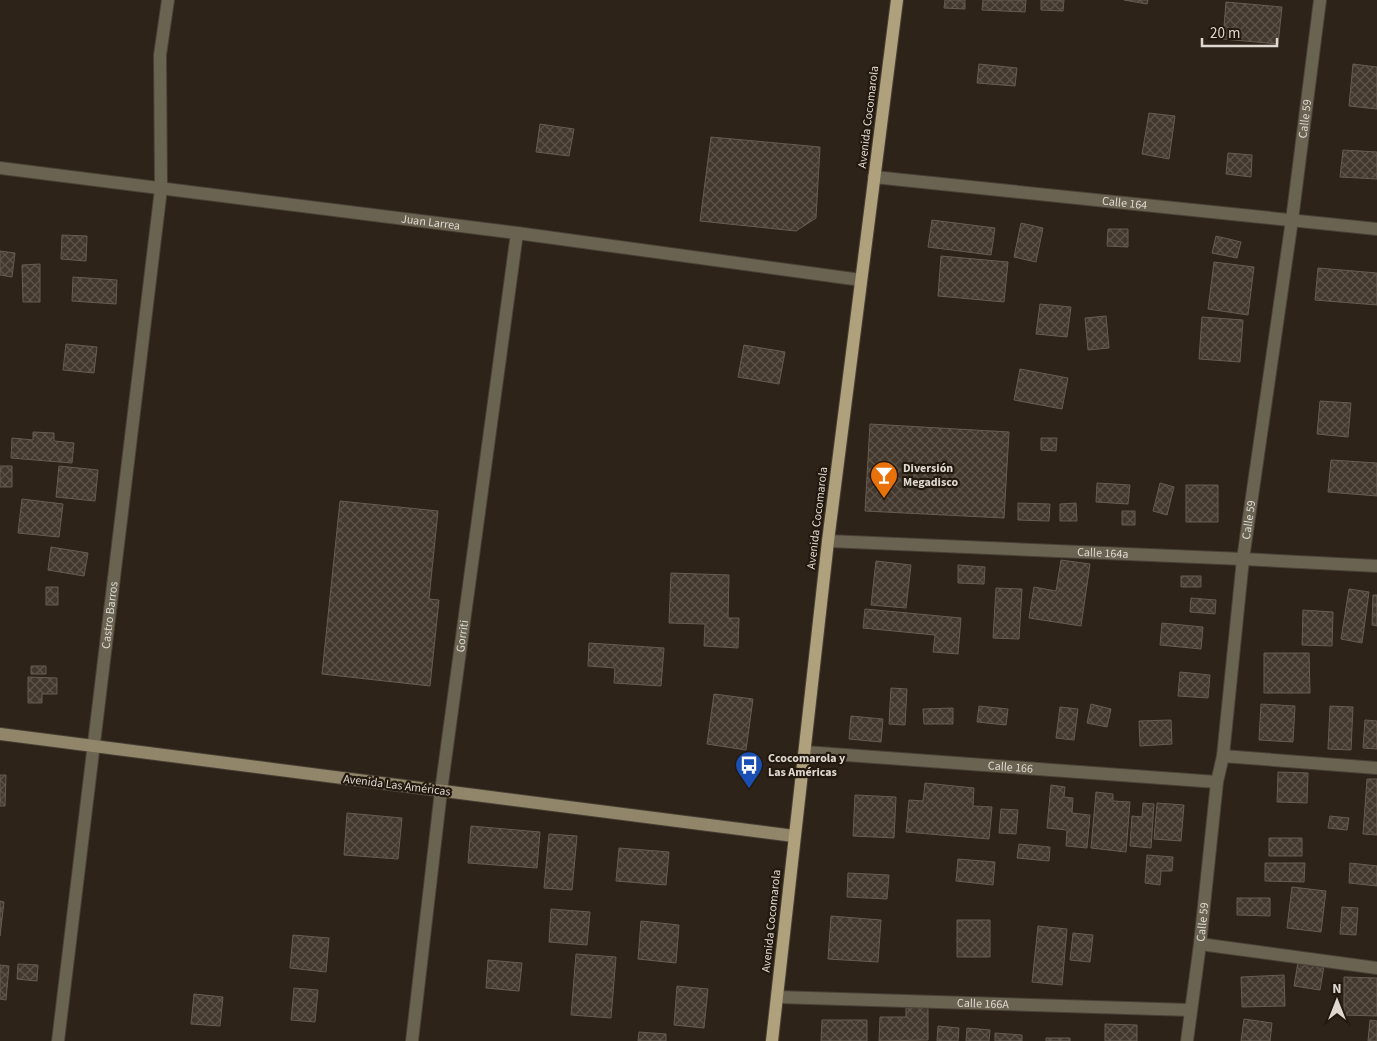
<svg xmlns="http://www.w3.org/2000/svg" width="1377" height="1041" font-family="'Source Sans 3',sans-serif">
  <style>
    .building { fill: url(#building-cross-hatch); stroke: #685c50 }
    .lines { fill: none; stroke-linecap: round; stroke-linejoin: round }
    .lane-casing { stroke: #494036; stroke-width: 14 }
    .street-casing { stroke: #494036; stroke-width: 14 }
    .secondary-casing { stroke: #494036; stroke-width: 14 }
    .primary-casing { stroke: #494036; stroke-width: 14 }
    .lane { stroke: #6a6352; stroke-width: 12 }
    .street { stroke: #6a6352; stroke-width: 12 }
    .secondary { stroke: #91866a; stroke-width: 12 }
    .primary { stroke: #b0a17d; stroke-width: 12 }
    .labels { text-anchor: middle; stroke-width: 4.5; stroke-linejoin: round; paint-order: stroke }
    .street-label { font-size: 12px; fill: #dfd8d1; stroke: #23190f }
    .poi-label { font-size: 12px; font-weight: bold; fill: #dfd8d1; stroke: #23190f; text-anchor: start }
  </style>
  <defs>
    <pattern id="building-cross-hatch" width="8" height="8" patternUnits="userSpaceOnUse" patternTransform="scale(1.25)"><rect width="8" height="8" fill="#43382d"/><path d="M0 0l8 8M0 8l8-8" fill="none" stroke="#5e544a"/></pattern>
  </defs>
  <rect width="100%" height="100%" fill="#2d2318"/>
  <path class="building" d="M 945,0 L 965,0 L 965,9 L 944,8 Z
    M 983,0 L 1026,0 L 1025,12 L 982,10 Z
    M 1041,0 L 1064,0 L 1063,11 L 1041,10 Z
    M 1124,0 L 1148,0 L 1147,4 Z
    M 1226,2 L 1282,7 L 1278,44 L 1223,39 Z
    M 979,64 L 1017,68 L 1015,86 L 977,83 Z
    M 1353,64 L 1377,67 L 1377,109 L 1349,106 Z
    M 1149,113 L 1175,116 L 1169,159 L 1142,154 Z
    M 540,124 L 574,129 L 569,156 L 536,152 Z
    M 711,137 L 820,147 L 816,218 L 796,231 L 700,221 Z
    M 1343,150 L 1377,152 L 1377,179 L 1340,177 Z
    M 1228,153 L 1252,155 L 1251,177 L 1226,174 Z
    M 932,220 L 995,228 L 991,255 L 928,247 Z
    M 1021,223 L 1043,228 L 1036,262 L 1014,257 Z
    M 1108,229 L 1128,229 L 1128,247 L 1107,246 Z
    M 62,235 L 87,236 L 86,261 L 61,259 Z
    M 1216,236 L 1241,242 L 1237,258 L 1212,253 Z
    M 0,251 L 15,253 L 12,277 L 0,275 Z
    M 941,256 L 1008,262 L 1004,302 L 938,296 Z
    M 1214,262 L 1254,267 L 1248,315 L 1208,309 Z
    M 40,264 L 40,302 L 23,302 L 22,265 Z
    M 1318,268 L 1377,273 L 1377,305 L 1315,300 Z
    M 73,277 L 117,280 L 116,304 L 72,301 Z
    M 1040,304 L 1071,307 L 1067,337 L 1036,334 Z
    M 1106,316 L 1109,348 L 1088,350 L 1085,318 Z
    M 1202,317 L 1243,320 L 1240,362 L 1199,359 Z
    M 66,344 L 97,347 L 94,373 L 63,370 Z
    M 744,345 L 785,352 L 779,384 L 738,377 Z
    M 1020,369 L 1068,378 L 1062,409 L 1014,400 Z
    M 1320,401 L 1351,403 L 1348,437 L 1317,434 Z
    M 870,424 L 1009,432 L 1004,518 L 865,511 Z
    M 33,432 L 54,433 L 54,441 L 74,443 L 72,463 L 11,458 L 12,438 L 33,440 Z
    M 1041,438 L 1057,438 L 1056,451 L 1041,450 Z
    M 1331,460 L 1377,463 L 1377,496 L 1328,492 Z
    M 0,466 L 12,466 L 12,487 L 0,487 Z
    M 59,466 L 98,470 L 95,501 L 56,497 Z
    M 1097,483 L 1130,485 L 1128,504 L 1096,502 Z
    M 1160,483 L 1174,487 L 1167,515 L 1153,511 Z
    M 1186,485 L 1218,485 L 1218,522 L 1186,522 Z
    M 22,499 L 63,504 L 59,537 L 18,533 Z
    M 340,501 L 438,511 L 429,599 L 439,600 L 430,686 L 322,674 Z
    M 1018,503 L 1050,504 L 1049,521 L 1018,520 Z
    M 1076,503 L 1077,521 L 1060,521 L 1060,504 Z
    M 1122,511 L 1135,511 L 1135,525 L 1122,525 Z
    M 51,547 L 88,553 L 84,576 L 48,570 Z
    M 1061,560 L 1090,564 L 1081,626 L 1029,618 L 1034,587 L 1056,591 Z
    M 876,561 L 911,565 L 906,608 L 871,605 Z
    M 958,565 L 985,567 L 984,584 L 958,583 Z
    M 671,573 L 729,575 L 728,618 L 739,618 L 738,648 L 704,646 L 705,624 L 669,623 Z
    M 1181,576 L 1201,576 L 1201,587 L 1181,587 Z
    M 46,587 L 58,587 L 58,605 L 46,605 Z
    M 996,588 L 1022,589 L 1019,639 L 993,638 Z
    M 1349,589 L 1369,592 L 1362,643 L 1341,639 Z
    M 1373,595 L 1377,595 L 1377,626 L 1372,625 Z
    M 1191,598 L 1216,600 L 1215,614 L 1190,612 Z
    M 865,609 L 961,618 L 958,654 L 933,652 L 935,635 L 863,628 Z
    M 1303,610 L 1333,612 L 1332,646 L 1302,645 Z
    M 1162,623 L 1203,627 L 1201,649 L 1160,645 Z
    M 589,643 L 664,648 L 661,686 L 614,683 L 615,668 L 588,666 Z
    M 1264,653 L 1309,653 L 1310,693 L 1264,693 Z
    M 31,666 L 46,666 L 46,674 L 31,674 Z
    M 1180,672 L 1210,675 L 1208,698 L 1178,696 Z
    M 28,677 L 57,678 L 57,694 L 42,694 L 42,703 L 28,703 Z
    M 891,688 L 907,689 L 905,725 L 889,724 Z
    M 714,694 L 753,699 L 746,750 L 707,744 Z
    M 1091,704 L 1111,709 L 1107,727 L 1087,723 Z
    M 1261,704 L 1295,706 L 1293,742 L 1259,740 Z
    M 979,706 L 1008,709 L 1006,725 L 977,722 Z
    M 1330,706 L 1353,707 L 1351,750 L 1328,749 Z
    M 1060,707 L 1078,709 L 1074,740 L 1056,738 Z
    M 953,708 L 953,724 L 924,724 L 923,709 Z
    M 851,716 L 883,719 L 881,742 L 849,739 Z
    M 1171,720 L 1172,744 L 1140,746 L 1139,721 Z
    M 1365,720 L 1377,721 L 1377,749 L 1363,748 Z
    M 1278,772 L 1308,773 L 1307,803 L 1277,802 Z
    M 0,775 L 6,775 L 5,806 L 0,806 Z
    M 1367,779 L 1377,779 L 1377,835 L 1363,834 Z
    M 925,783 L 974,788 L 973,806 L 992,807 L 989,839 L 906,832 L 909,800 L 923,801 Z
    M 1051,785 L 1065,787 L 1064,797 L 1073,798 L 1072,813 L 1090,815 L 1087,848 L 1066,846 L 1067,830 L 1047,828 Z
    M 1096,792 L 1113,794 L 1113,801 L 1130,802 L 1126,852 L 1091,848 Z
    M 855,795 L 896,797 L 894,838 L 853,836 Z
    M 1143,803 L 1154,804 L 1151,848 L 1130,846 L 1132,816 L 1142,817 Z
    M 1157,803 L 1184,805 L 1181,841 L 1154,839 Z
    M 1001,809 L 1018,810 L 1016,834 L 999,833 Z
    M 347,813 L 402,818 L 398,859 L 344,855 Z
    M 1330,816 L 1349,818 L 1347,830 L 1328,828 Z
    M 471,826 L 540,832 L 537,868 L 468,863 Z
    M 549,834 L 577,836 L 572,890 L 544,888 Z
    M 1269,838 L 1302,838 L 1302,856 L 1269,856 Z
    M 1019,844 L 1050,847 L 1049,861 L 1017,858 Z
    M 619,848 L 669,852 L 666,885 L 616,881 Z
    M 1147,855 L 1173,857 L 1172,871 L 1161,871 L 1160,885 L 1145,883 Z
    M 958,859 L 995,862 L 993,885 L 956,881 Z
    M 1265,863 L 1305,863 L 1304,882 L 1265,881 Z
    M 1350,863 L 1377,866 L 1377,886 L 1349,883 Z
    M 848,873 L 889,875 L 887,899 L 847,897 Z
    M 1292,887 L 1326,891 L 1321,932 L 1287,928 Z
    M 1237,898 L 1270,898 L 1270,916 L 1237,915 Z
    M 0,901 L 4,902 L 0,936 Z
    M 1342,907 L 1358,908 L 1356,935 L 1340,934 Z
    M 551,909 L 590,912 L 587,945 L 549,942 Z
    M 831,916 L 881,920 L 878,962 L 828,959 Z
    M 957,920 L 990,920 L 990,957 L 957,957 Z
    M 641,921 L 679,925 L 676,963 L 638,959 Z
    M 1038,926 L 1067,929 L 1062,985 L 1032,982 Z
    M 1073,933 L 1093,935 L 1090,962 L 1070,960 Z
    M 293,935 L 329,938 L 326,972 L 290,968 Z
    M 576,954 L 616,957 L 611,1018 L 571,1015 Z
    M 488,960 L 522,963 L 519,991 L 486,988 Z
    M 1298,962 L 1324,966 L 1320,990 L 1294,986 Z
    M 18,964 L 38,965 L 37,981 L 17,979 Z
    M 0,965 L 9,966 L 6,1000 L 0,999 Z
    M 1284,975 L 1285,1006 L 1242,1007 L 1241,977 Z
    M 1344,977 L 1377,978 L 1377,1016 L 1344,1015 Z
    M 677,986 L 708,989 L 704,1028 L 674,1025 Z
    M 294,988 L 318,990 L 315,1022 L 291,1020 Z
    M 194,994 L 223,997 L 220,1026 L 191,1024 Z
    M 906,1002 L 928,1003 L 928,1040 L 879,1041 L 880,1017 L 906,1017 Z
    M 1244,1019 L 1272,1023 L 1270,1041 L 1241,1041 Z
    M 822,1020 L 867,1020 L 867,1041 L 821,1041 Z
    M 1370,1020 L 1377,1021 L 1377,1041 L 1368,1041 Z
    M 1105,1024 L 1137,1025 L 1137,1041 L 1105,1041 Z
    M 938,1026 L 959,1028 L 958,1041 L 937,1041 Z
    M 967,1028 L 990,1030 L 989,1041 L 966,1041 Z
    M 639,1032 L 666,1034 L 666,1041 L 638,1041 Z
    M 995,1033 L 1022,1035 L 1022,1041 L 995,1041 Z
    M 1046,1038 L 1070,1038 L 1070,1041 L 1046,1041 Z"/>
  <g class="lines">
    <g class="lane-casing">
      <path id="lane" d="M 161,189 L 160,55 L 168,0"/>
    </g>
    <g class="street-casing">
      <g id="street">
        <path id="s1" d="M 0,168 L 517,233 L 861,280"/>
        <path id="s2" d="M 874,177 L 1377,229"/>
        <path id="s3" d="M 828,541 L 1243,559 L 1377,566"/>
        <path id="s4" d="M 805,752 L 1217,782"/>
        <path d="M 1223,756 L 1377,768"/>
        <path d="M 1200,944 L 1377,968"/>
        <path id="s5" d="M 777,997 L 1190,1010"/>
        <path id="s6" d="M 58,1041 L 161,189"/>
        <path id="s7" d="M 412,1041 L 441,791 L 517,233"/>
        <path id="s8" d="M 1187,1041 L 1200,944 L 1217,782 L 1223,756 L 1243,559 L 1292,220 L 1320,0"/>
      </g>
    </g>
    <g class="secondary-casing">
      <path id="secondary" d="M 0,734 L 794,836"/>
    </g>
    <g class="primary-casing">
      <path id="primary" d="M 772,1041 L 828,541 L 897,0"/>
    </g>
    <use href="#lane" class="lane"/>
    <use href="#street" class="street"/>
    <use href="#secondary" class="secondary"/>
    <use href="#primary" class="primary"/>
  </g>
  <defs>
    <g id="bar-pin" transform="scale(1.4375)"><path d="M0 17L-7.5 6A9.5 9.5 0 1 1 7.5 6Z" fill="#e8710a" stroke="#23190f"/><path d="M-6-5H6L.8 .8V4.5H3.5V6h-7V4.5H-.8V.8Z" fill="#fff"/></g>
    <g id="bus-pin" transform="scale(1.4375)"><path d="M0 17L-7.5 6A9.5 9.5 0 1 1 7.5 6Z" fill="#1a4fb4" stroke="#23190f"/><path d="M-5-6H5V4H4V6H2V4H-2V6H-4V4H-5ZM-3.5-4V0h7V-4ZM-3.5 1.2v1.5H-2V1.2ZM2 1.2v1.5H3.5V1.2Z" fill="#fff"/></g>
  </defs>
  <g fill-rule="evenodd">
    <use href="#bar-pin" x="884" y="475"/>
    <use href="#bus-pin" x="749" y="765"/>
  </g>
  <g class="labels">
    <g class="street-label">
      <text transform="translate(868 117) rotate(-83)" y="4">Avenida Cocomarola</text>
      <text dy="4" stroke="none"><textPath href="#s8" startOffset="930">Calle 59</textPath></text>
      <text dy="4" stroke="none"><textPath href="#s2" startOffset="252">Calle 164</textPath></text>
      <text dy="4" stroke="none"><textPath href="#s1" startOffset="434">Juan Larrea</textPath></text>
      <text transform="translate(817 518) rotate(-83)" y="4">Avenida Cocomarola</text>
      <text dy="4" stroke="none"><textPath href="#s8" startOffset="525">Calle 59</textPath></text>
      <text dy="4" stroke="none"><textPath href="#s3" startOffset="275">Calle 164a</textPath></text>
      <text dy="4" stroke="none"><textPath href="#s6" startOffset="429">Castro Barros</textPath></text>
      <text dy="4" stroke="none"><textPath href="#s7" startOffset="408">Gorriti</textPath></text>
      <text dy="4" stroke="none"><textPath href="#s4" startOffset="206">Calle 166</textPath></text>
      <text transform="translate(397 785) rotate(7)" y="4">Avenida Las Américas</text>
      <text transform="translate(771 921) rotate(-84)" y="4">Avenida Cocomarola</text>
      <text dy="4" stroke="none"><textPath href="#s8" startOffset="120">Calle 59</textPath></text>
      <text dy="4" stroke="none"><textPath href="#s5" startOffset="206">Calle 166A</textPath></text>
    </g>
    <g class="poi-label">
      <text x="903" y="472">Diversión<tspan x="903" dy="14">Megadisco</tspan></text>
      <text x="768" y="762">Ccocomarola y<tspan x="768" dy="14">Las Américas</tspan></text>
    </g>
  </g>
  <g transform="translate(1337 1001)" stroke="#23190f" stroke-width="4" paint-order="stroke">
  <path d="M0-4L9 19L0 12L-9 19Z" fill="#dfd8d1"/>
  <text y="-8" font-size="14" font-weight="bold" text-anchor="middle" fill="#dfd8d1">N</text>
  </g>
  <path d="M1202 38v8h75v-8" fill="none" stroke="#dfd8d1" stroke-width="2.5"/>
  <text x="1210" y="38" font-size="15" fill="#dfd8d1" stroke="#23190f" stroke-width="4" paint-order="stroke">20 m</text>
</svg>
